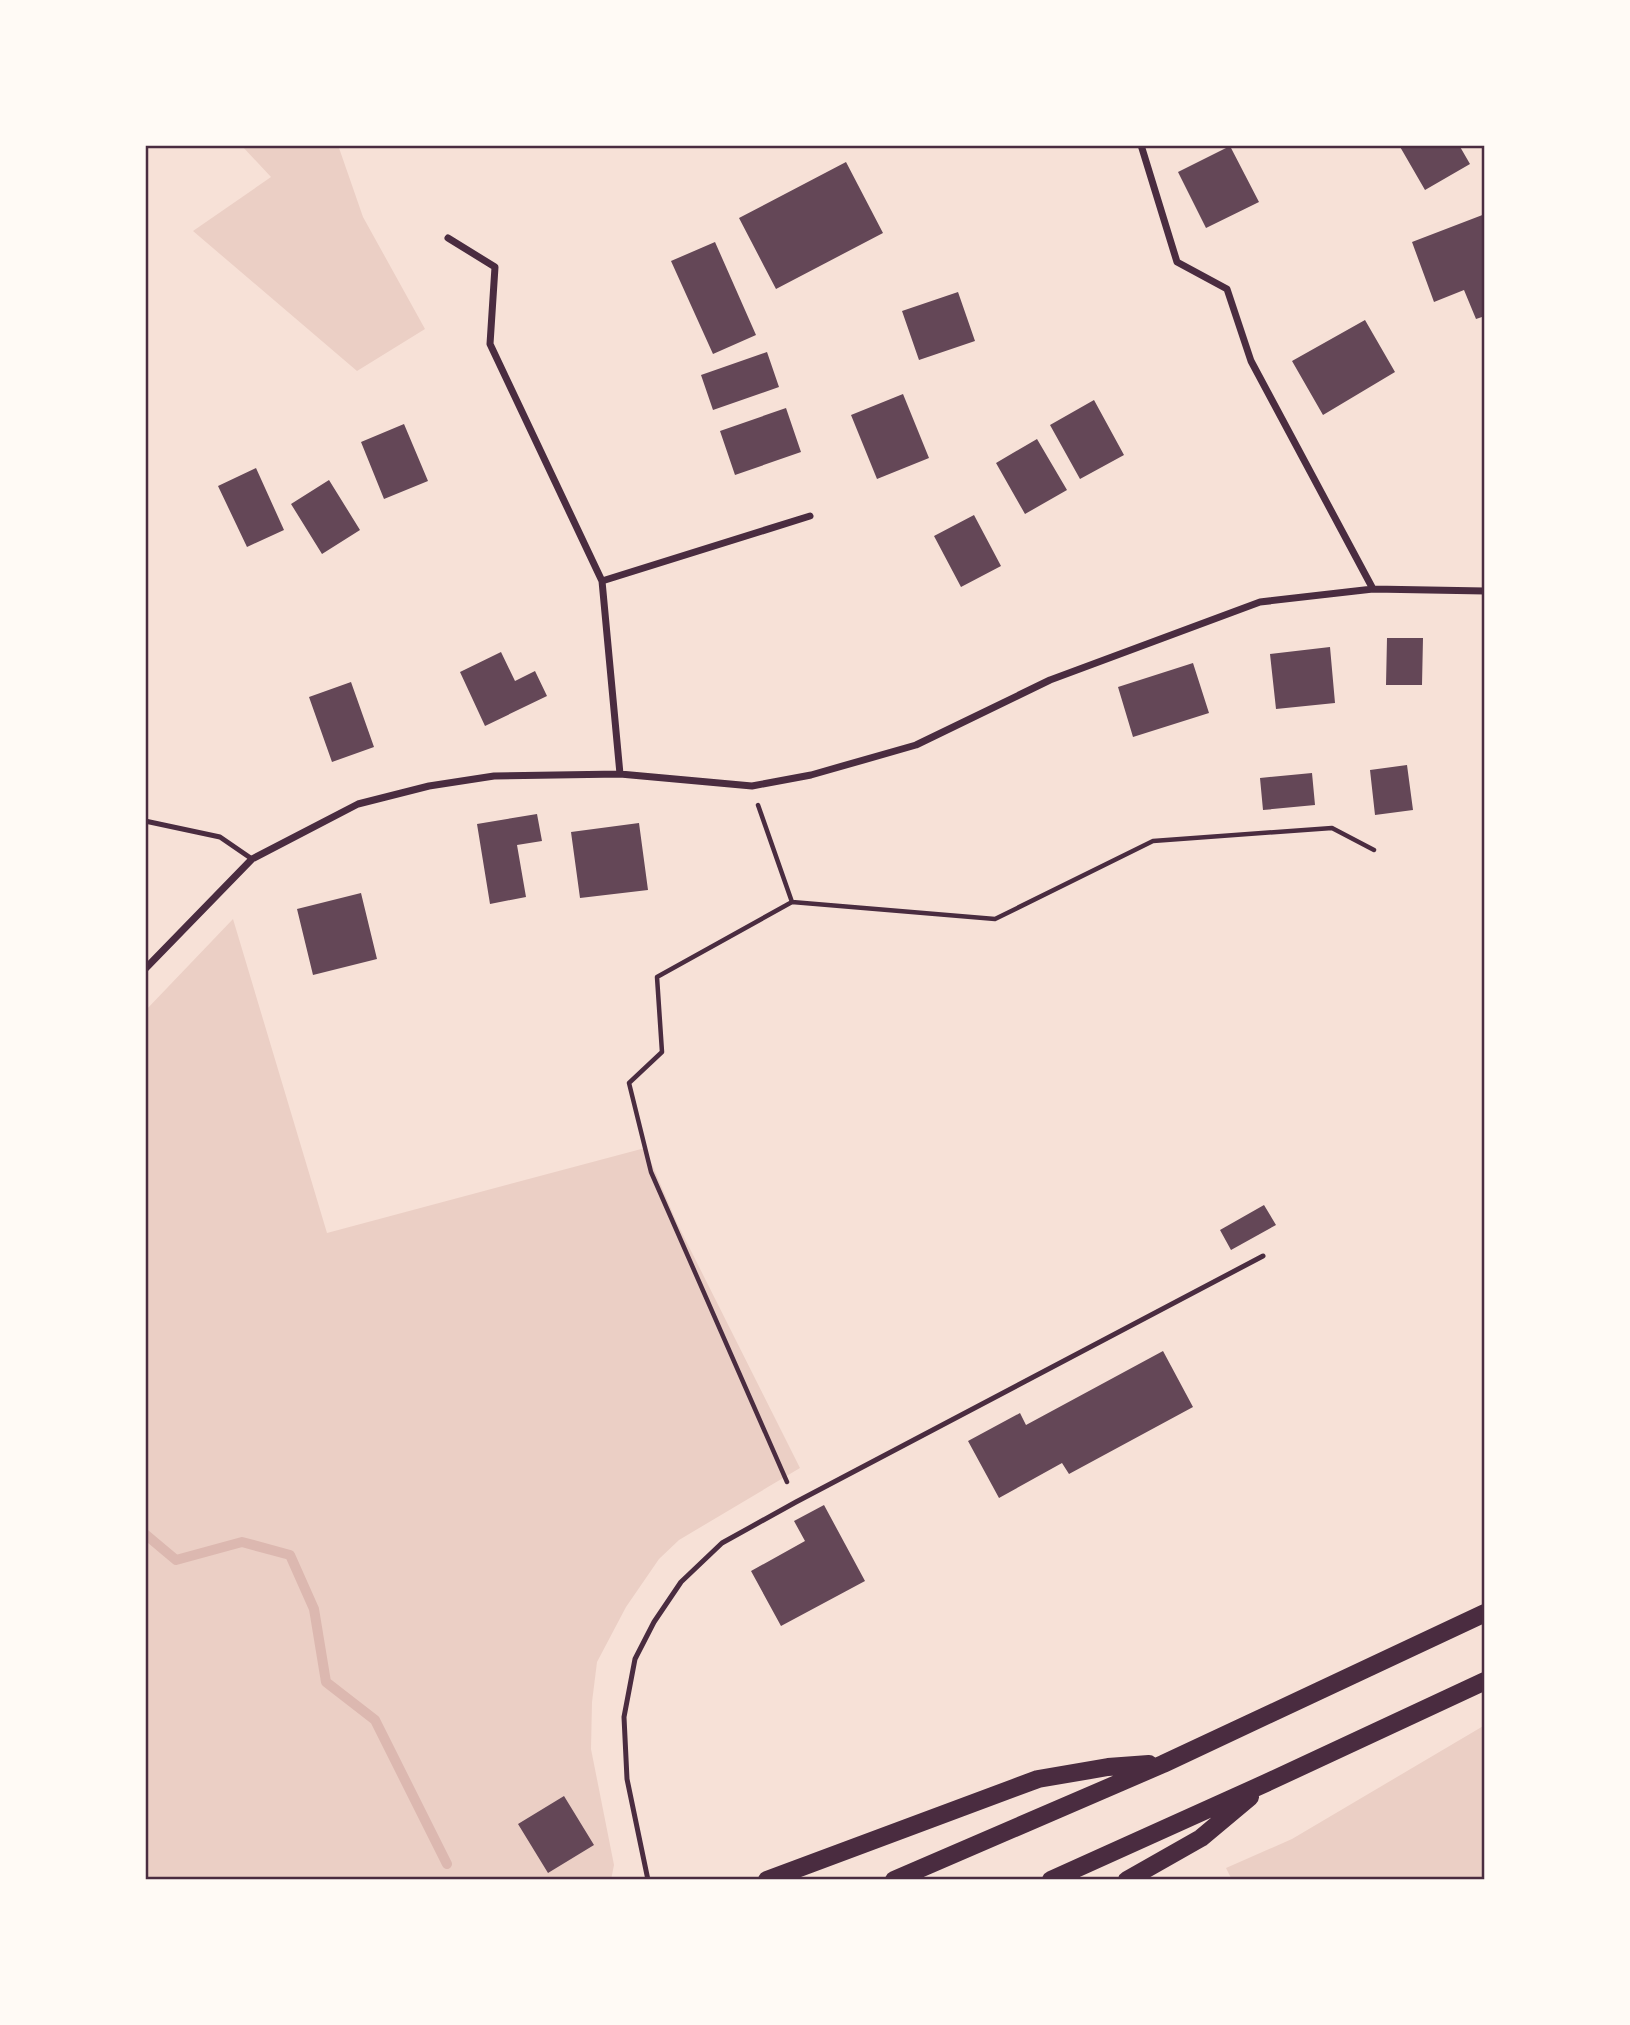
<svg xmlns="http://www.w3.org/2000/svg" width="1630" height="2025" font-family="'Roboto Condensed',sans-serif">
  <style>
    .green { fill: #ebcfc5 }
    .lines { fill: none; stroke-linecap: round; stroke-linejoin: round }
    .stream { stroke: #dcb8b0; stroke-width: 10 }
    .building { fill: #644757 }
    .path { stroke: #4a2c40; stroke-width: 4.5 }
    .service { stroke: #4a2c40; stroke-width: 5 }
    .minor { stroke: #4a2c40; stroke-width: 7 }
    .primary { stroke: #4a2c40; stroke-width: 18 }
    .neatline { fill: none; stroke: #4a2c40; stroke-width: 2.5 }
  </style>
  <rect width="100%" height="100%" fill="#f7e1d7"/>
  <path class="green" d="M 241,145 L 338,145 L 363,217 L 425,329 L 357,371 L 193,231 L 271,177 Z
    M 233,919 L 327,1233 L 645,1148 L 677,1223 L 800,1468 L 679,1540 L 659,1559 L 626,1607 L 597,1662 L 592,1702 L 591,1749 L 614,1865 L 611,1880 L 145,1880 L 145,1011 Z
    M 1485,1725 L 1485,1880 L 1232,1880 L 1226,1868 L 1292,1839 Z"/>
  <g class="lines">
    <path class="stream" d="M 145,1534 L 176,1560 L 242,1542 L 290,1555 L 314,1609 L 326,1682 L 375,1720 L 447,1864"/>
  </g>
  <path class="building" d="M 1399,145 L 1459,145 L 1470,164 L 1425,190 Z
    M 1230,146 L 1259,202 L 1206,228 L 1178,172 Z
    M 846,162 L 883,233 L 776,289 L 739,218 Z
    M 1485,214 L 1485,316 L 1476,319 L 1464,290 L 1434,302 L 1412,242 Z
    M 715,242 L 756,335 L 713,354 L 671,261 Z
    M 958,292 L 975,341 L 919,360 L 902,311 Z
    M 1365,320 L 1395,372 L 1323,415 L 1292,361 Z
    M 767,352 L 779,387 L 713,410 L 701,375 Z
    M 903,394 L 929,458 L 877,479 L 851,415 Z
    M 1094,400 L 1124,455 L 1080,479 L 1050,425 Z
    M 786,408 L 801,452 L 735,475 L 720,431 Z
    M 404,424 L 428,481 L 384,499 L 361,442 Z
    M 1037,439 L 1067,490 L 1025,514 L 996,463 Z
    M 256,468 L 284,530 L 247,547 L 218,486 Z
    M 329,480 L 360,530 L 322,554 L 291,504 Z
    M 974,515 L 1001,566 L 961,587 L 934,536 Z
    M 1387,638 L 1423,638 L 1422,685 L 1386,685 Z
    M 1330,647 L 1335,703 L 1276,709 L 1270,654 Z
    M 501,652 L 515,681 L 535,671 L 547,696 L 485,726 L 460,672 Z
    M 1193,663 L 1209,713 L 1133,737 L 1118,687 Z
    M 351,682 L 374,747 L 332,762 L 309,697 Z
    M 1407,765 L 1413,810 L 1375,815 L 1370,770 Z
    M 1312,773 L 1315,805 L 1263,810 L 1260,778 Z
    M 537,814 L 542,841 L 517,845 L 526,897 L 490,904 L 477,824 Z
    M 639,823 L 648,890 L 580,898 L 571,832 Z
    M 361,893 L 377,959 L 313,975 L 297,909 Z
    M 1264,1205 L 1276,1225 L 1231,1250 L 1220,1230 Z
    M 1163,1351 L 1193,1407 L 1069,1474 L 1062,1463 L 999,1498 L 968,1441 L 1020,1413 L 1026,1425 Z
    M 824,1505 L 865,1581 L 781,1626 L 751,1571 L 805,1541 L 794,1521 Z
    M 564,1796 L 594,1845 L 548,1873 L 518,1824 Z"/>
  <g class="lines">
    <path class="path" d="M 758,805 L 792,902 L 995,919 L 1153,841 L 1332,828 L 1374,850
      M 787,1482 L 651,1172 L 629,1083 L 662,1052 L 657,977 L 792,902"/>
    <path class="service" d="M 145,821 L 220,837 L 252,859
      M 648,1880 L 627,1779 L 624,1717 L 635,1659 L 654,1622 L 681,1582 L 722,1543 L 796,1502 L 1263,1256"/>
    <path class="minor" d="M 1141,145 L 1177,262 L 1227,289 L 1251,361 L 1373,589
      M 448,238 L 495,267 L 490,344 L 602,581 L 620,774
      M 602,581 L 810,516
      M 145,969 L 252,859 L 358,804 L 429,786 L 494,776 L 620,774 L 752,786 L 811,775 L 916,745 L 1050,680 L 1260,602 L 1373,589 L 1485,591"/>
    <path class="primary" d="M 767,1880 L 1038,1779 L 1108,1767 L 1149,1764
      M 894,1880 L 1163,1764 L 1485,1613
      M 1051,1880 L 1266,1783 L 1485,1681
      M 1127,1880 L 1201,1838 L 1250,1797"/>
  </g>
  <rect width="1630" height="2025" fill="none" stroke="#fffaf5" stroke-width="294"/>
  <rect x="147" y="147" width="1336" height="1731" class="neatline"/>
</svg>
